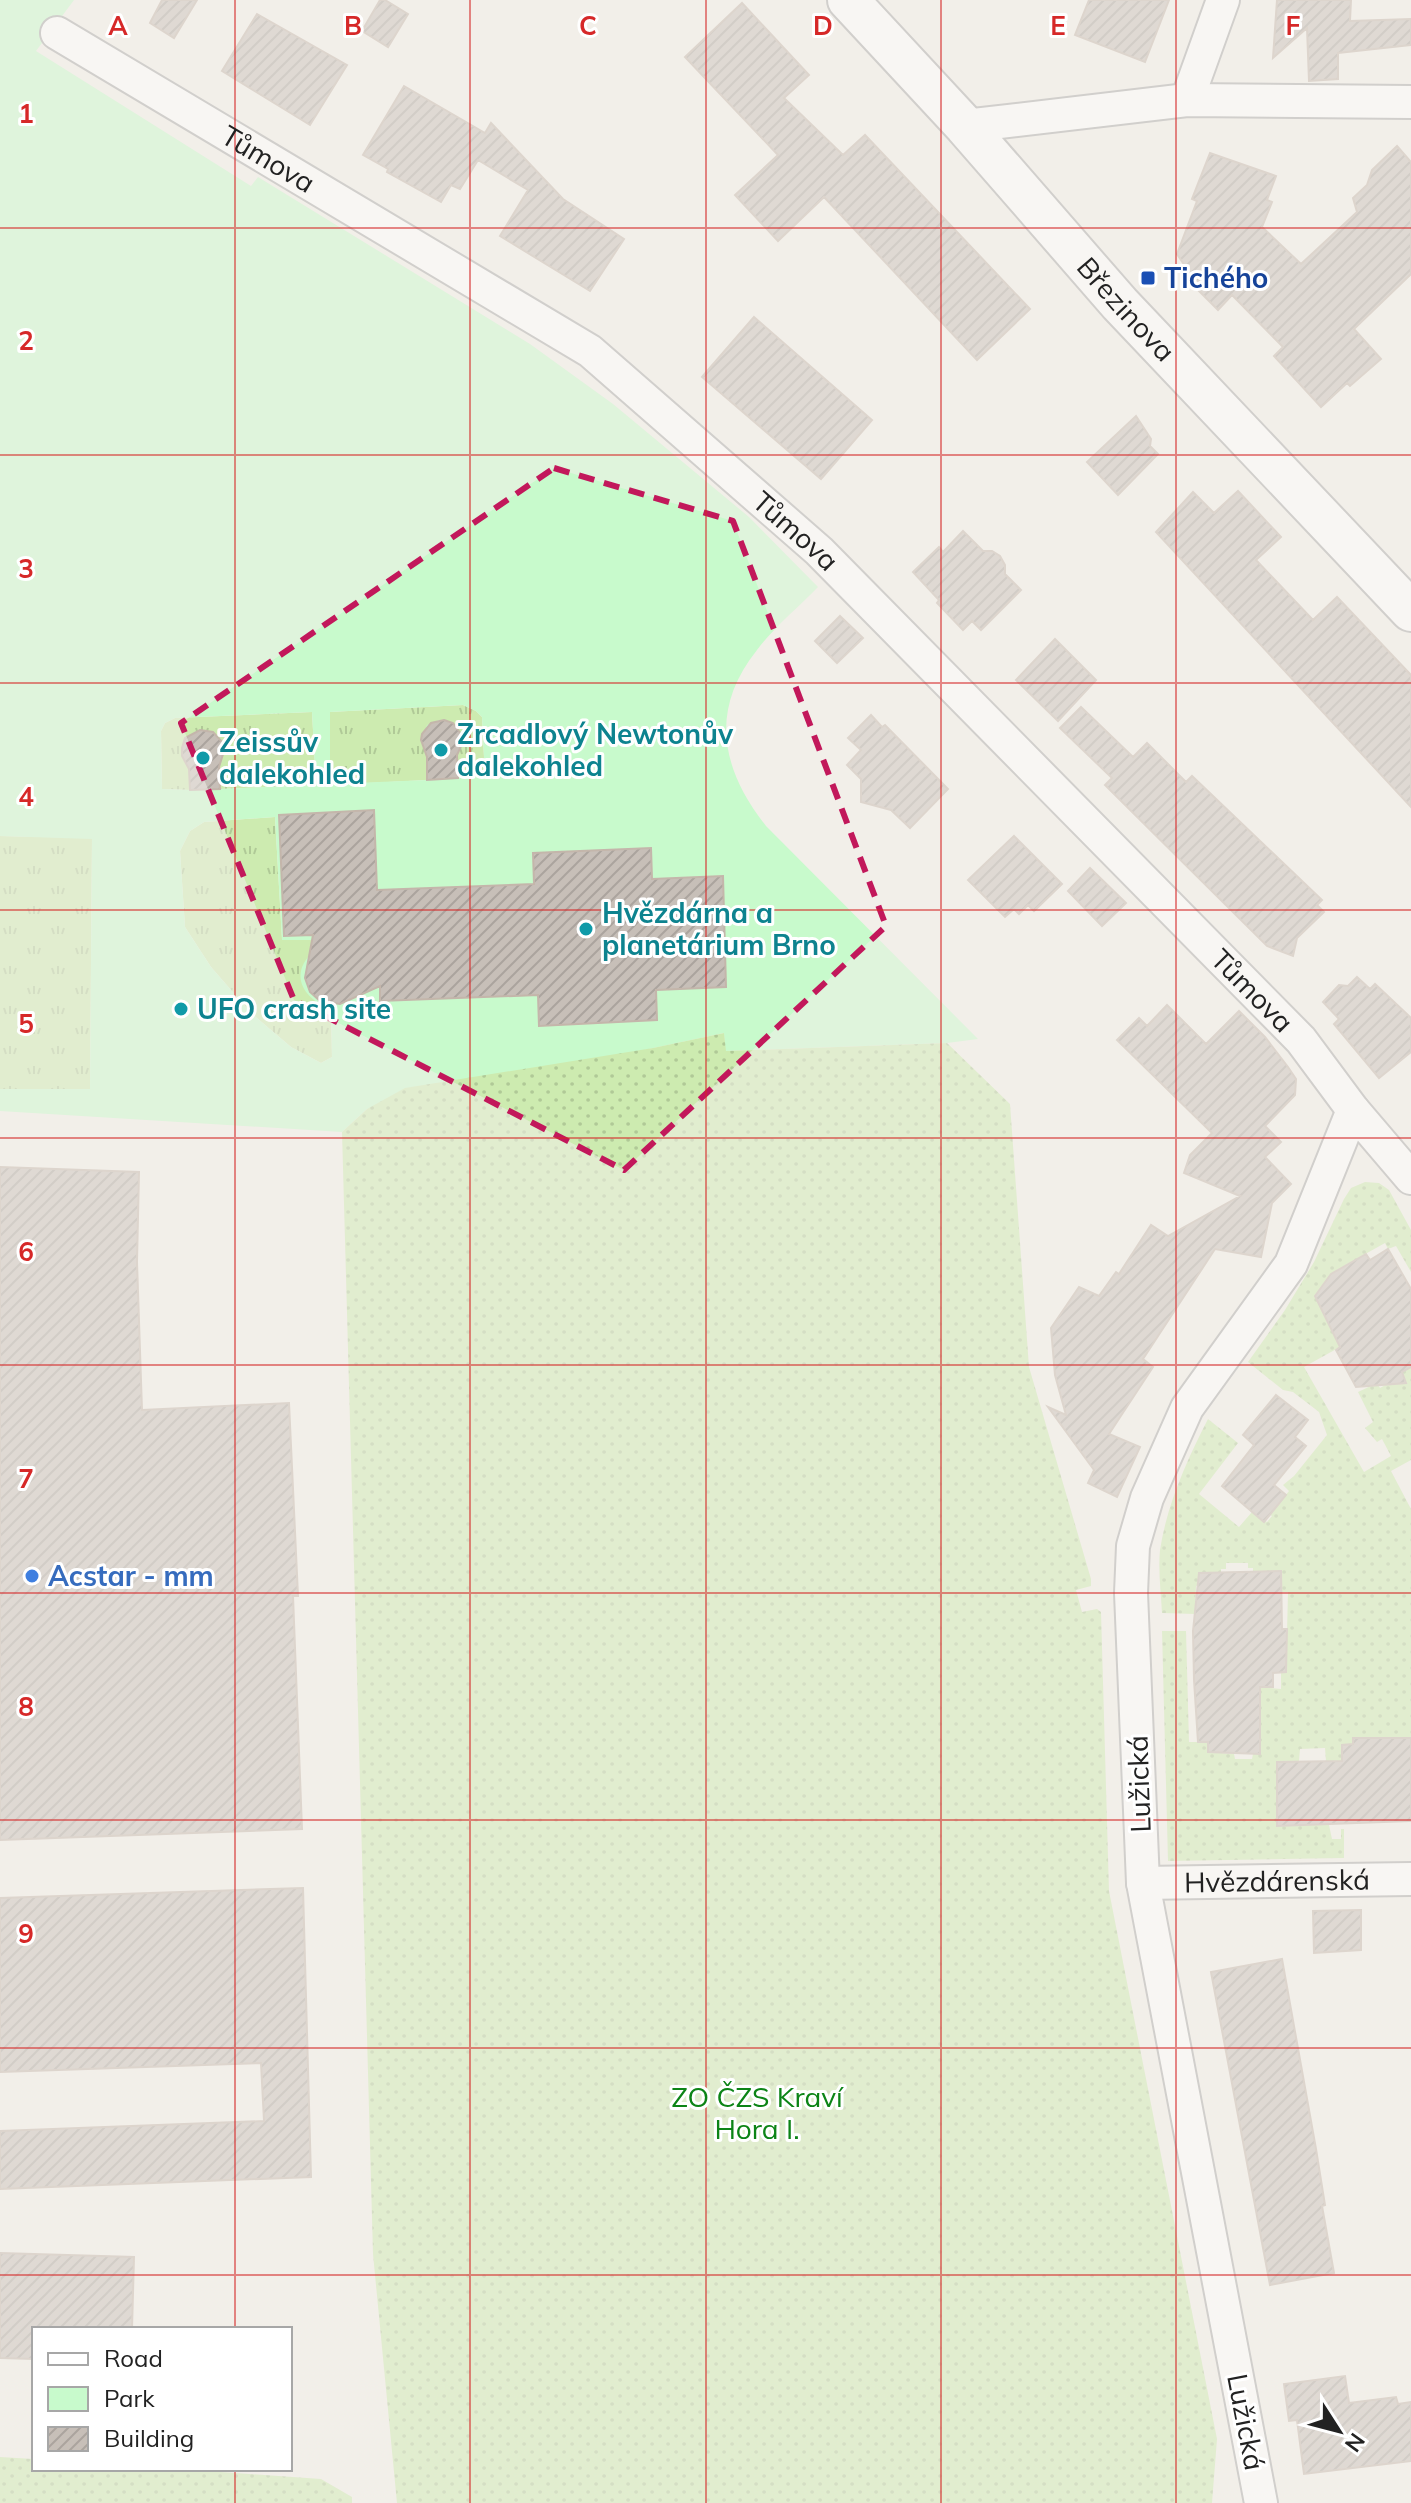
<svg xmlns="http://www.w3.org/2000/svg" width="1411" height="2503" font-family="Mulish,sans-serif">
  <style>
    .grass { fill: url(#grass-tufts) }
    .park { fill: #c8facc; fill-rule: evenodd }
    .garden { fill: url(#garden-dots) }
    .building { fill: url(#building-hatch); stroke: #c4b6ab; stroke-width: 2 }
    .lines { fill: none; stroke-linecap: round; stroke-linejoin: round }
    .minor-casing { stroke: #a9a9a9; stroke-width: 36 }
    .tertiary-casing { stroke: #a9a9a9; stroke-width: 44 }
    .minor { stroke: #fff; stroke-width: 32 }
    .tertiary { stroke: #fff; stroke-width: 40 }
    .marked { fill: none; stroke: #c2185b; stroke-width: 6; stroke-dasharray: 16 10; stroke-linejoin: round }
    .grid { fill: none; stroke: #d62828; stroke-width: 2; stroke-opacity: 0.55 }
    .transit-dot { fill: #1a4fb4; stroke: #fff; stroke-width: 3 }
    .culture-dot { fill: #0f9aa8; stroke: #fff; stroke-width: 3 }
    .shop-dot { fill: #3f7fe0; stroke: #fff; stroke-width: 3 }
    .labels { text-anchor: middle; stroke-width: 6; stroke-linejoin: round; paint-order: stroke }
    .street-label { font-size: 28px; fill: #222; stroke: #fff }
    .transit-label { font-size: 28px; font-weight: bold; fill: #164399; stroke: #fff; text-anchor: start }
    .culture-label { font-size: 28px; font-weight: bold; fill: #0d838f; stroke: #fff; text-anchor: start }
    .shop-label { font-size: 28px; font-weight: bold; fill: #366cbe; stroke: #fff; text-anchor: start }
    .park-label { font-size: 28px; fill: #0c8416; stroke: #fff }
    .grid-label { font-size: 26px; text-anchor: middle; font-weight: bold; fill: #d62828; stroke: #fff; stroke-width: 6; stroke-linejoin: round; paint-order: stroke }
  </style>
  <defs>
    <pattern id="grass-tufts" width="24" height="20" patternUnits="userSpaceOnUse" patternTransform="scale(2)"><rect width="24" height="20" fill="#cdebb0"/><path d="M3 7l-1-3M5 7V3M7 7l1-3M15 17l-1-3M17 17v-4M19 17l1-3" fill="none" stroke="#b0c997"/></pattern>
    <pattern id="garden-dots" width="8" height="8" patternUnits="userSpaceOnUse" patternTransform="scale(2)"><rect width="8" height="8" fill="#cdebb0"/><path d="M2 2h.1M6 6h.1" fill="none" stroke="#b0c997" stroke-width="1.8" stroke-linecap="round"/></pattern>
    <pattern id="building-hatch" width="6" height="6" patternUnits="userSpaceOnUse" patternTransform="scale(2)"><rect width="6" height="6" fill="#c7bfb8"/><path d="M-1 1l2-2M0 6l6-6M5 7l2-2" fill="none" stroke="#aba49e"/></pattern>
  </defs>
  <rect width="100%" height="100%" fill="#f2efe9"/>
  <path class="grass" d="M 463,705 L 476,711 L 482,717 L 485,777 L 458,778 L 457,754 L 444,720 C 436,721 433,722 427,729 C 416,740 425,747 427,759 C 427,766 427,773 427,780 L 330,785 L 329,712 Z
    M 312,712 L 316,785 L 220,789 L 219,765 L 224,747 L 213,732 L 200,730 L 188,737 L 190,790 L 162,789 L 161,731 L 165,723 L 175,718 Z
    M 275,817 L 282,939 L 314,940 L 331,1008 L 332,1057 L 321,1063 L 291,1047 L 251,1013 L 211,967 L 185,927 L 180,851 L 190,831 L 204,822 Z
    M 0,836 L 92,838 L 90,1089 L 0,1089 Z"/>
  <path class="park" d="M 0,0 L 74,0 L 36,51 L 251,186 L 258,177 L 530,344 L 613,404 L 749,517 L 818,587 C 798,608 774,627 757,650 C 709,710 721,769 766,826 L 978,1039 L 947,1043 L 725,1051 L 724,1033 L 367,1109 L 342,1132 L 0,1111 L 0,1089 L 90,1089 L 92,839 L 0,836 ZM 463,705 L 476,711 L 482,717 L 485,777 L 458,777 C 458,771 456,762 457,756 C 459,742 465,736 453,723 L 439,720 L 427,725 L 421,740 L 427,755 L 427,780 L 330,784 L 330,712 ZM 312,712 L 316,785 L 220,789 C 220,782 218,775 219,768 C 220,761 224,756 224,749 C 222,729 201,727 188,737 C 179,755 184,752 189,768 C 191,774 190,783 190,790 L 162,789 L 161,731 L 165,723 L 175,718 ZM 275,817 L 282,940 L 313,940 C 314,952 310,953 304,963 C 292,985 313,1003 331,1009 L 332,1057 L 321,1063 L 291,1047 L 251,1013 L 211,967 L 185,927 L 180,851 L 190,831 L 204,822 Z"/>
  <path class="garden" d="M 724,1033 L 726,1051 L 947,1043 L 1010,1104 L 1029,1367 L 1091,1579 L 1091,1586 L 1076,1590 L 1082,1612 L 1097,1609 L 1101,1612 L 1109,1891 L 1217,2439 L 1212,2503 L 397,2503 L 373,2254 L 342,1132 L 367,1109 L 405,1088 L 653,1048 Z
    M 1365,1182 L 1379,1183 L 1389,1190 L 1411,1230 L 1411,1272 L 1396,1246 L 1388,1249 L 1385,1243 L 1335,1271 L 1316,1295 L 1340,1347 L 1304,1367 L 1364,1472 L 1391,1456 L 1382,1439 L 1377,1442 L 1365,1428 L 1373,1422 L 1358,1392 L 1377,1383 L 1380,1388 L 1403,1375 L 1403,1372 L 1411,1367 L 1411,1460 L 1391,1471 L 1411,1509 L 1411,1738 L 1354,1738 L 1353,1744 L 1342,1745 L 1342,1761 L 1326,1761 L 1325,1748 L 1300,1749 L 1299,1761 L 1277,1772 L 1277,1825 L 1329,1825 L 1332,1839 L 1341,1839 L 1341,1829 L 1344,1829 L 1344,1858 L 1168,1861 L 1162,1631 L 1186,1631 L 1189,1742 L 1208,1742 L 1208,1752 L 1234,1754 L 1235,1759 L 1252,1759 L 1253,1754 L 1260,1753 L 1260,1687 L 1281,1689 L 1281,1672 L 1286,1672 L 1288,1592 L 1282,1592 L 1281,1571 L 1253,1572 L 1253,1568 L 1248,1568 L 1248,1563 L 1226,1563 L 1226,1569 L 1221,1569 L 1221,1572 L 1199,1573 L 1199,1585 L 1196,1586 L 1195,1614 L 1162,1613 C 1161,1593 1158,1570 1160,1550 C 1167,1504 1187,1460 1208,1419 L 1238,1443 L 1199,1494 L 1239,1527 L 1252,1512 L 1267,1522 L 1272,1516 L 1270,1515 L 1289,1491 L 1283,1485 L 1294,1476 L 1327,1435 L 1319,1412 L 1293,1392 L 1283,1390 L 1248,1362 L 1285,1310 L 1314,1262 L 1344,1199 L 1351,1188 Z
    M 0,2457 L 34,2459 L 34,2469 L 180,2469 L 321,2479 L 352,2497 L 352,2503 L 0,2503 Z"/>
  <path class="building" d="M 162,0 L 197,0 L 174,38 L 150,23 Z
    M 380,0 L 385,0 L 408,14 L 388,47 L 362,31 Z
    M 1089,0 L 1169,0 L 1145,62 L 1075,35 Z
    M 1277,0 L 1351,0 L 1350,21 L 1411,19 L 1411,45 L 1338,53 L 1338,79 L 1309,81 L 1307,28 L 1273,58 Z
    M 742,3 L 809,75 L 784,98 L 843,155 L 865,135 L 1030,309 L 977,360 L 824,197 L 778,241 L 735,195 L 778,155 L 685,57 Z
    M 257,14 L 347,65 L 310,125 L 222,71 Z
    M 404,86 L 485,133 L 491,123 L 563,199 L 624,239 L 590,291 L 500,236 L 528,190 L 478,160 L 460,189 L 451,185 L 441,202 L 387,172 L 388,169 L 363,155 Z
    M 1397,146 L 1411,162 L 1411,274 L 1354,329 L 1381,359 L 1350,386 L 1347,383 L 1321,407 L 1274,356 L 1283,347 L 1232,295 L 1218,310 L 1187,279 L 1191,275 L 1177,254 L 1197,201 L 1192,199 L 1210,153 L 1276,176 L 1267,200 L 1272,202 L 1262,227 L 1301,264 L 1357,212 L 1353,198 L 1367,185 L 1372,170 Z
    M 754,317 L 872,420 L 821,479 L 702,377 Z
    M 1136,416 L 1151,439 L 1150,446 L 1158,454 L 1118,495 L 1087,462 Z
    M 1238,491 L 1281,537 L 1256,560 L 1313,620 L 1337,597 L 1411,675 L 1411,807 L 1156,532 L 1193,492 L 1214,513 Z
    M 963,531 L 983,551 L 992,551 L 1000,556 L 1005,565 L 1005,574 L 1021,590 L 981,630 L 972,621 L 963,630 L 937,603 L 939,600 L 913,572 L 939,547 L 943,552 Z
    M 840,616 L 863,638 L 837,663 L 815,641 Z
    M 1055,639 L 1096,680 L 1058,721 L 1016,680 Z
    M 1081,707 L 1133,757 L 1147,743 L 1186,782 L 1192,776 L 1322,900 L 1317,905 L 1324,912 L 1297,938 L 1293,956 L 1267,946 L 1105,785 L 1112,778 L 1060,728 Z
    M 871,715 L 882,727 L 885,725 L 948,789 L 910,828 L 891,810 L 861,802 L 861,779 L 847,765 L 861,750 L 848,738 Z
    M 444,720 L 453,723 L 461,734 L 462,744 L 457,755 L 458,778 L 427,780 L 427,757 L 421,740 L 422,734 L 431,723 Z
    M 200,730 L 213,732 L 223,743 L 224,751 L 219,767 L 220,789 L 190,790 L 189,769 L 182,756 L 182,748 L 185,738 Z
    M 374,810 L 377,890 L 534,884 L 533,853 L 651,848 L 652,879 L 723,876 L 726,987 L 656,990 L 657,1020 L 539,1026 L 538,995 L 380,1001 L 380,986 L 340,1004 L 320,1001 L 310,992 L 305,978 L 313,935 L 284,936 L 279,815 Z
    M 1014,836 L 1062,884 L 1034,911 L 1028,905 L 1019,914 L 1014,909 L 1005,917 L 968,880 Z
    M 1090,868 L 1126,903 L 1102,926 L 1068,891 Z
    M 1357,977 L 1370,989 L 1375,984 L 1411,1018 L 1411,1052 L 1379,1078 L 1334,1024 L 1339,1019 L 1323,1002 L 1339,985 L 1348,986 Z
    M 1167,1005 L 1206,1044 L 1239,1011 L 1265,1037 L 1288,1067 L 1296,1079 L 1295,1095 L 1265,1126 L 1281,1142 L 1265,1157 L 1291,1184 L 1272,1203 L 1261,1257 L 1215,1249 L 1143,1359 L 1153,1367 L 1109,1434 L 1140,1447 L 1117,1497 L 1088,1483 L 1094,1470 L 1048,1407 L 1066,1415 L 1055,1375 L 1051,1328 L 1079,1287 L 1099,1296 L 1116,1272 L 1119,1274 L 1151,1225 L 1168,1236 L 1240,1196 L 1184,1173 L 1190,1155 L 1212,1133 L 1117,1040 L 1139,1018 L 1147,1026 Z
    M 0,1167 L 139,1172 L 137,1262 L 142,1410 L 289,1403 L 298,1596 L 293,1596 L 302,1829 L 0,1840 Z
    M 1388,1249 L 1411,1289 L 1411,1367 L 1402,1372 L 1406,1383 L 1356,1387 L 1336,1350 L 1340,1347 L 1315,1296 L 1331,1274 L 1366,1254 L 1370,1260 Z
    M 1276,1395 L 1308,1420 L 1295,1437 L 1306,1446 L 1274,1485 L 1286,1495 L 1264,1522 L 1222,1486 L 1254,1445 L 1243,1435 Z
    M 1281,1571 L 1282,1629 L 1287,1629 L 1286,1672 L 1273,1673 L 1273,1687 L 1260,1687 L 1260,1754 L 1208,1752 L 1208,1742 L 1198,1742 L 1194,1680 L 1193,1631 L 1199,1573 Z
    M 1353,1738 L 1411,1738 L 1411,1821 L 1277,1826 L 1277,1762 L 1342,1761 L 1342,1745 L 1353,1744 Z
    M 303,1888 L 311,2177 L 0,2189 L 0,2131 L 264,2121 L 261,2063 L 0,2072 L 0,1898 Z
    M 1361,1910 L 1361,1950 L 1314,1953 L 1313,1911 Z
    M 1282,1959 L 1316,2149 L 1325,2205 L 1322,2206 L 1334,2273 L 1270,2285 L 1211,1972 Z
    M 0,2253 L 134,2257 L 132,2329 L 34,2329 L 34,2359 L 0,2358 Z
    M 1345,2376 L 1349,2403 L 1396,2397 L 1398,2404 L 1411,2402 L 1411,2461 L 1304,2474 L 1297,2420 L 1289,2421 L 1284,2384 Z"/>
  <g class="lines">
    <g class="minor-casing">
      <g id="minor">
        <path id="s1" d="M 57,33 L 590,351 L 819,551 L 1301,1040 L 1353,1110 L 1411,1178"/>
        <path d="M 1187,100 L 1223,0"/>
        <path d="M 965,126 L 1187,100 L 1411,102"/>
        <path id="s2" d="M 1143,1883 L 1411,1879"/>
        <path d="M 1261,2503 L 1143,1883 L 1131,1593 L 1133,1546 L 1147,1498 L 1187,1408 L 1291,1264 L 1353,1110"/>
      </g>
    </g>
    <g class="tertiary-casing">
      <g id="tertiary">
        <path id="s3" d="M 848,0 L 965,126 L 1120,304 L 1411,611"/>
      </g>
    </g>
    <use href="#minor" class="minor"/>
    <use href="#tertiary" class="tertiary"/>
  </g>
  <path d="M0 0H1411V2503H0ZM 554,468 L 733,521 L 886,926 L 624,1170 L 294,1000 L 181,723 Z" fill="#f2efe9" fill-opacity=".55" fill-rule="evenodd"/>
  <path class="marked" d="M 554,468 L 733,521 L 886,926 L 624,1170 L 294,1000 L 181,723 Z"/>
  <path class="grid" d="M 235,0 L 235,2329M 470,0 L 470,2503M 706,0 L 706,2503M 941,0 L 941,2503M 1176,0 L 1176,2503M 0,228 L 1411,228M 0,455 L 1411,455M 0,683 L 1411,683M 0,910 L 1411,910M 0,1138 L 1411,1138M 0,1365 L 1411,1365M 0,1593 L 1411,1593M 0,1820 L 1411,1820M 0,2048 L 1411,2048M 0,2275 L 1411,2275M 235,2469 L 235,2503"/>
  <rect class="transit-dot" x="1140" y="270" width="16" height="16" rx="4"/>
  <g class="culture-dot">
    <circle cx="441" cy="750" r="8"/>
    <circle cx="203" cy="758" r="8"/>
    <circle cx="586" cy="929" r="8"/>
    <circle cx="181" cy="1009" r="8"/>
  </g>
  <circle class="shop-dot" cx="32" cy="1576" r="8"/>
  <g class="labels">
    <g class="street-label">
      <text dy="10" stroke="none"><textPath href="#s1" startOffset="246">Tůmova</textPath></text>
      <text dy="10" stroke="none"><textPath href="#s3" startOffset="416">Březinova</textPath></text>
      <text dy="10" stroke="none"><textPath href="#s1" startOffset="894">Tůmova</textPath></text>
      <text dy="10" stroke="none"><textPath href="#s1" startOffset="1542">Tůmova</textPath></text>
      <text transform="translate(1139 1784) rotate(-92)" y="10">Lužická</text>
      <text dy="10" stroke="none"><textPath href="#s2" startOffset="134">Hvězdárenská</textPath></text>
      <text transform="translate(1246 2422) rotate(79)" y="10">Lužická</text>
    </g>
    <g class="transit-label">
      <text x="1164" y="288">Tichého</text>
    </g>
    <g class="culture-label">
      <text x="457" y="744">Zrcadlový Newtonův<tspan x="457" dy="32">dalekohled</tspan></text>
      <text x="219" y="752">Zeissův<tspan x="219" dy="32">dalekohled</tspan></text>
      <text x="602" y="923">Hvězdárna a<tspan x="602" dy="32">planetárium Brno</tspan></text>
      <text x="197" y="1019">UFO crash site</text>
    </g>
    <g class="shop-label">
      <text x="48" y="1586">Acstar - mm</text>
    </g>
    <g class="park-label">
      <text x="757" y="2107">ZO ČZS Kraví<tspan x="757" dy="32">Hora I.</tspan></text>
    </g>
  </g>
  <g class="grid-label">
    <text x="118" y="35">A</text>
    <text x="353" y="35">B</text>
    <text x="588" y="35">C</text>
    <text x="823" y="35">D</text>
    <text x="1058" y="35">E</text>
    <text x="1293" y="35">F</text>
    <text x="26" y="123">1</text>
    <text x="26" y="350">2</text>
    <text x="26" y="578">3</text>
    <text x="26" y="806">4</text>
    <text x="26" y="1033">5</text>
    <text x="26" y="1261">6</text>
    <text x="26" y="1488">7</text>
    <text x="26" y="1716">8</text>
    <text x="26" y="1943">9</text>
  </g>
  <rect x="32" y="2327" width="260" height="144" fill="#ffffff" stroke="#a7a7a7" stroke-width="2"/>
  <rect x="48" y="2353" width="40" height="12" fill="#ffffff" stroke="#a7a7a7" stroke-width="2"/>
  <text x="104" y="2367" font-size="24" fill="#222222">Road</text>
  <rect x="48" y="2387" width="40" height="24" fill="#c8facc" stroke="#a7a7a7" stroke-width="2"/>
  <text x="104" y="2407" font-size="24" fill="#222222">Park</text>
  <rect x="48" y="2427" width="40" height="24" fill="url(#building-hatch)" stroke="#a7a7a7" stroke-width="2"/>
  <text x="104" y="2447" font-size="24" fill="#222222">Building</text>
  <g transform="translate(1339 2431) rotate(126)" stroke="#ffffff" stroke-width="6" paint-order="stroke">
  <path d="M0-6L14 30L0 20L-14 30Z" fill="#222222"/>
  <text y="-12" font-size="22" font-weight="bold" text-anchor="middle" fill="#222222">N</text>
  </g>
</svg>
